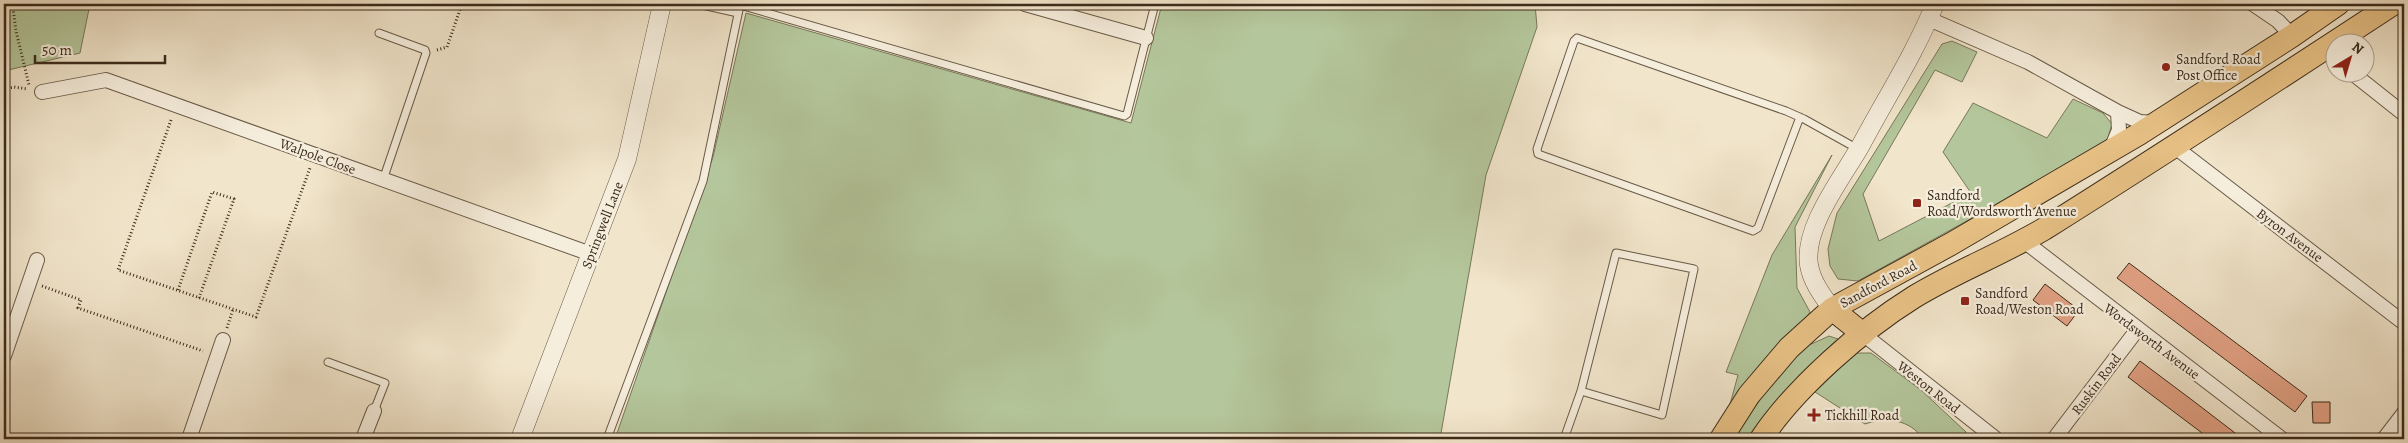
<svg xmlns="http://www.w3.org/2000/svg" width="2408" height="443" font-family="Alegreya,serif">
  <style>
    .green { fill: #b4c69b; stroke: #78785b }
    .building { fill: #e3a285; stroke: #3c2b1b }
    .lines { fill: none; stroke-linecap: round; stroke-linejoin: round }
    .service-casing { stroke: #695a47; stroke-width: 9 }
    .minor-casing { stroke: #695a47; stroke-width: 16 }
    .tertiary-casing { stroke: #695a47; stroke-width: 19 }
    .primary-casing { stroke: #3c2b1b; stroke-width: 24 }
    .path { stroke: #3c2b1b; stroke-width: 3; stroke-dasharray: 1 2.5; stroke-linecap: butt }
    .service { stroke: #f6eedd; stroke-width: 7 }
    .minor { stroke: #f6eedd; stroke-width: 14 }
    .tertiary { stroke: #f6eedd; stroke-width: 18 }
    .primary { stroke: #e8c286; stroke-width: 22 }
    .poi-dot { fill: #8f2418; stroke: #f6eedd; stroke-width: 2 }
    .labels { text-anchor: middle; stroke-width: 4.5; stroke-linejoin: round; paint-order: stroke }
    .poi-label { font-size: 14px; fill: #3c2b1b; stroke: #f6eedd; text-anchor: start }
    .street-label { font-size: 14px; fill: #3c2b1b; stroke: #f6eedd }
  </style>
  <rect width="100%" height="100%" fill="#f1e5cb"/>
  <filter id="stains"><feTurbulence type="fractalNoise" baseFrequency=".004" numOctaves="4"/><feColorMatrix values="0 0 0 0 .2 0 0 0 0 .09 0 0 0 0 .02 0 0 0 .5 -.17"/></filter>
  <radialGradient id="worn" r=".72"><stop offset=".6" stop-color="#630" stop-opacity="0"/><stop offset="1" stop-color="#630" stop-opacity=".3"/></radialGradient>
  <path class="green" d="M 4,4 L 90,4 L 80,53 L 4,71 Z
    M 1162,4 L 1535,4 L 1537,27 L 1486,175 L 1440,439 L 615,439 L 713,157 L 746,13 L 1131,123 Z
    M 1952,41 L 1977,52 L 1962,82 L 1935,70 L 1863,194 L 1879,241 L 1971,193 L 1943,152 L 1973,103 L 2047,138 L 2073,99 L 2103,113 L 2112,124 L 2106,144 L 1858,281 L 1838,279 L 1830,266 L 1828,249 L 1837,213 L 1942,44 Z
    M 1832,155 L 1795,227 L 1797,288 L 1810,312 L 1803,323 L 1729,408 L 1738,375 L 1726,372 L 1772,255 Z
    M 1829,336 L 1838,339 C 1802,371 1775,398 1750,439 L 1732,439 L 1780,372 L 1807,346 Z
    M 1856,353 L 1871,353 L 1921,390 L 1966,432 L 1966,439 L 1923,439 C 1910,419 1886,417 1865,424 L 1815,392 Z"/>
  <path class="building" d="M 2129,263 L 2307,396 L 2295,412 L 2117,278 Z
    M 2045,284 L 2079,310 L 2067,326 L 2033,300 Z
    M 2140,361 L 2192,400 L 2243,439 L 2210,439 L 2145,390 L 2128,377 Z
    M 2312,402 L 2330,402 L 2330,423 L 2313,423 Z"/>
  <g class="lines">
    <g class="service-casing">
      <path id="service" d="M 698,4 L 738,13
        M 379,33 L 425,50 L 426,53 L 383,180
        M 1800,117 L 1758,228 L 1753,231 L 1538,154 L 1537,149 L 1574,41 L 1577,38 L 1786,111 L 1804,119 L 1858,149
        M 328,362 L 385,383 L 374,411
        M 607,439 L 703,181 L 740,5 L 1124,116 L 1127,114 L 1155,4
        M 1564,439 L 1581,391 L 1616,253 L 1694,269 L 1662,415 L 1581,391"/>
    </g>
    <g class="minor-casing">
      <path id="minor" d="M 1025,4 L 1146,38
        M 2253,4 L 2278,21 L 2292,36
        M 1929,19 L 2028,62 L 2118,112
        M 2351,72 L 2404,114
        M 42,92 L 106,80 L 591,254
        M 2175,147 L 2404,323
        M 2111,149 L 2119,130 L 2118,112 L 2140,122 L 2156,123
        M 2024,241 L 2282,439
        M 1863,334 L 1996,439
        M 4,356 L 37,260
        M 189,439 L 223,340
        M 363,439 L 374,411
        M 2054,439 L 2137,330
        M 2384,439 L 2404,413"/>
    </g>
    <g class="tertiary-casing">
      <path id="tertiary" d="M 1832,309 C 1822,295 1812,282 1809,265 C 1803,227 1843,177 1861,145 C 1886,98 1915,53 1935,4
        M 520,439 L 627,159 L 662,4"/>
    </g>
    <g class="primary-casing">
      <path id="primary" d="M 1832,309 L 1863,334
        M 1721,439 L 1749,395 L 1789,348 L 1832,309 L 1951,244 L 2139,134 L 2292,36 L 2338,4
        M 1761,439 C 1795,388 1861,330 1914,297 C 1955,272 2002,254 2044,229 C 2162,155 2277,80 2393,4"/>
    </g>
    <path class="path" d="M 13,8 L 16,31 L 29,85
      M 437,50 L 447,47 L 462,4
      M 4,89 L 14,87 L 28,89
      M 171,120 L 118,270 L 256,317 L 310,168
      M 42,286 L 81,300 L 78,308 L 203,351
      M 178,290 L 212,192 L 234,199 L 199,298
      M 227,328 L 233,309"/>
    <use href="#service" class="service"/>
    <use href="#minor" class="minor"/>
    <use href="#tertiary" class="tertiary"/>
    <use href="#primary" class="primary"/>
  </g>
  <g class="poi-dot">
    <circle cx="2166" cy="67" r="5"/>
    <rect x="1912" y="198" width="10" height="10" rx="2.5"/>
    <rect x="1960" y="296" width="10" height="10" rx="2.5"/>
    <path d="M1811.5 407.5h5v5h5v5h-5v5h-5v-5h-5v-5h5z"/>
  </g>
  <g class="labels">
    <g class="poi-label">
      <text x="2176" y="64">Sandford Road<tspan x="2176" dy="16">Post Office</tspan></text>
      <text x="1927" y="200">Sandford<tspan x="1927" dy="16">Road/Wordsworth Avenue</tspan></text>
      <text x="1975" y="298">Sandford<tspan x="1975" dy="16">Road/Weston Road</tspan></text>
      <text x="1825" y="420">Tickhill Road</text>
    </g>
    <g class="street-label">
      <text transform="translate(318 156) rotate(20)" y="5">Walpole Close</text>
      <text transform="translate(602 225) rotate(-69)" y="5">Springwell Lane</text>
      <text transform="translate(2290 235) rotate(37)" y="5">Byron Avenue</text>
      <text transform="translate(1878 284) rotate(-28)" y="5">Sandford Road</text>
      <text transform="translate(2152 341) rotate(37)" y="5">Wordsworth Avenue</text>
      <text transform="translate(2096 384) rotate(-53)" y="5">Ruskin Road</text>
      <text transform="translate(1929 387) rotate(38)" y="5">Weston Road</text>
    </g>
  </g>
  <rect width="2408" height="443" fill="none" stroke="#f1e5cb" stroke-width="20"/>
  <rect x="5" y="5" width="2398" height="433" fill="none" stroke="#3c2b1b" stroke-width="2.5"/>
  <rect x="10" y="10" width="2388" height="423" fill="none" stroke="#3c2b1b"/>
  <g transform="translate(2350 58) rotate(38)"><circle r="24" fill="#f6eedd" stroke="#aca08f"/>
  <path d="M0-4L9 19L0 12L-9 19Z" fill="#8f2418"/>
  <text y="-8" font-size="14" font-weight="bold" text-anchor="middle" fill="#3c2b1b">N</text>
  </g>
  <path d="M35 55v8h130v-8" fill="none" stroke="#3c2b1b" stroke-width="2.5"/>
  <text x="42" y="55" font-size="15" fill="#3c2b1b" stroke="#f6eedd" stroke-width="4" paint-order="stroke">50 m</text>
  <rect width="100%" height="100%" filter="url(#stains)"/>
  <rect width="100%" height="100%" fill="url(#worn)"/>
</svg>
